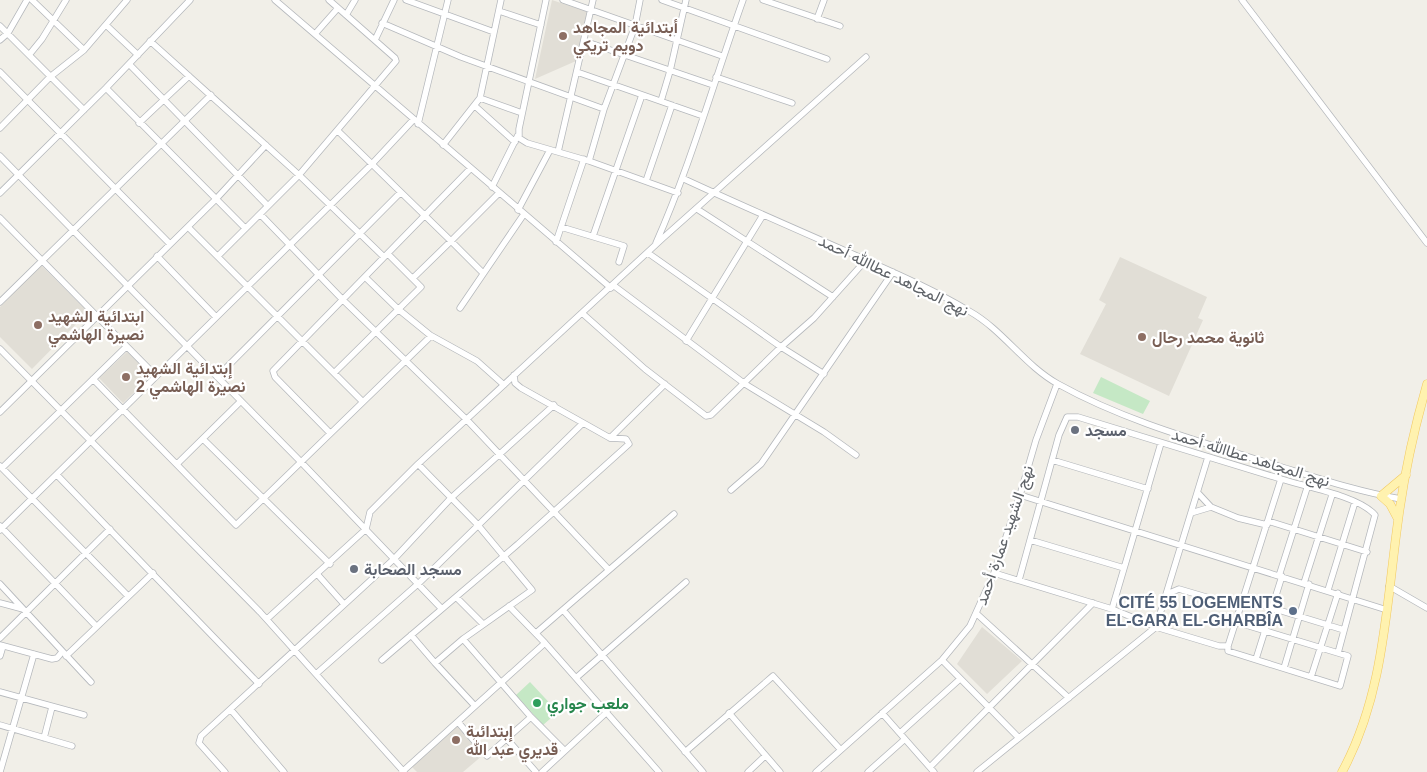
<svg xmlns="http://www.w3.org/2000/svg" width="1427" height="772" font-family="Arial,Vazirmatn,sans-serif">
  <style>
    .education { fill: #e1ded6 }
    .green { fill: #c5e8c5 }
    .lines { fill: none; stroke-linecap: round; stroke-linejoin: round }
    .minor-casing { stroke: #b5b8bc; stroke-width: 7 }
    .major-casing { stroke: #f2c960; stroke-width: 9 }
    .minor { stroke: #fff; stroke-width: 5.5 }
    .major { stroke: #fff2af; stroke-width: 8 }
    .education-dot { fill: #8d6e63; stroke: #fff; stroke-width: 2 }
    .worship-dot { fill: #6b7280; stroke: #fff; stroke-width: 2 }
    .service-dot { fill: #5c6f8a; stroke: #fff; stroke-width: 2 }
    .leisure-dot { fill: #2e9e5b; stroke: #fff; stroke-width: 2 }
    .labels { text-anchor: middle; stroke-width: 4.5; stroke-linejoin: round; paint-order: stroke }
    .education-label { font-size: 16px; font-weight: bold; fill: #785e54; stroke: #fff; text-anchor: start }
    .street-label { font-size: 16px; fill: #5f6368; stroke: #fff }
    .worship-label { font-size: 16px; font-weight: bold; fill: #5b616d; stroke: #fff; text-anchor: start }
    .service-label { font-size: 16px; font-weight: bold; fill: #4e5e75; stroke: #fff; text-anchor: end }
    .leisure-label { font-size: 16px; font-weight: bold; fill: #27864d; stroke: #fff; text-anchor: start }
  </style>
  <rect width="100%" height="100%" fill="#f1efe8"/>
  <path class="education" d="M 552,0 L 588,12 L 576,61 L 535,79 Z
    M 1120,257 L 1207,297 L 1198,318 L 1203,320 L 1169,396 L 1080,354 L 1106,304 L 1099,300 Z
    M 41,265 L 88,312 L 32,369 L 0,337 L 0,307 Z
    M 128,351 L 152,375 L 123,403 L 99,378 Z
    M 982,627 L 1022,661 L 987,694 L 957,664 Z
    M 458,725 L 483,755 L 463,772 L 417,772 L 412,767 Z"/>
  <path class="green" d="M 1101,377 L 1150,401 L 1143,414 L 1093,393 Z
    M 530,682 L 558,712 L 543,725 L 516,695 Z"/>
  <g class="lines">
    <g class="minor-casing">
      <path id="minor" d="M 32,0 L 84,50
        M 275,0 L 611,288
        M 406,0 L 494,32
        M 546,0 L 519,129 L 519,138 L 527,143 L 589,161 L 678,193
        M 563,0 L 722,56
        M 662,0 L 827,59
        M 763,0 L 840,26
        M 1242,0 L 1427,243
        M 499,11 L 541,25
        M 346,15 L 355,0
        M 817,19 L 824,0
        M 382,23 L 461,57 L 604,109 L 635,26 L 640,0
        M 106,25 L 138,55
        M 0,26 L 84,110
        M 315,34 L 338,8
        M 0,40 L 8,33 L 27,0
        M 375,40 L 394,0
        M 150,41 L 299,175 L 384,257
        M 584,41 L 713,85
        M 29,55 L 42,39 L 66,0
        M 129,64 L 268,206
        M 0,72 L 170,244
        M 577,72 L 703,116
        M 716,77 L 792,103
        M 106,88 L 245,228
        M 480,98 L 522,113
        M 661,101 L 670,71 L 686,0
        M 475,106 L 515,142
        M 139,123 L 189,76
        M 418,124 L 448,0
        M 0,128 L 50,77 L 84,50 L 127,0
        M 338,131 L 451,241 L 499,193
        M 443,145 L 480,98 L 501,0
        M 558,152 L 593,0
        M 0,156 L 301,462 L 441,608
        M 589,161 L 604,109
        M 684,179 C 738,204 793,228 848,252 C 888,270 931,288 969,311 C 1003,330 1024,365 1058,384 C 1121,419 1191,439 1259,460 C 1306,474 1353,491 1401,499
        M 646,181 L 672,105
        M 492,187 L 518,135
        M 0,193 L 106,88 L 190,0
        M 697,209 L 833,297
        M 518,210 L 550,150
        M 260,214 L 343,300 L 467,420 L 609,570
        M 0,218 L 156,376
        M 188,227 L 362,401
        M 561,227 L 624,246 L 619,262
        M 593,236 L 642,95
        M 556,242 L 584,159
        M 656,243 C 691,164 714,81 743,0
        M 648,253 L 781,347 L 824,374
        M 157,256 L 216,317
        M 218,256 L 299,175 L 396,61 L 395,58 L 329,0
        M 365,277 L 398,309 L 430,335 L 477,361 L 504,385
        M 413,278 L 451,241 L 483,273
        M 613,285 L 745,384 L 824,432 L 856,455
        M 0,302 L 211,95
        M 460,308 L 524,214
        M 582,313 L 645,369 L 706,416 L 711,415 L 781,347 L 814,318 L 866,260
        M 686,341 L 763,215
        M 0,349 L 260,612 L 404,772
        M 334,373 L 421,287 L 388,254
        M 217,377 L 400,193
        M 93,379 L 236,525 L 431,336
        M 0,412 L 216,199 L 266,145
        M 330,433 L 275,377 L 273,371 L 471,168
        M 610,438 L 665,384
        M 203,439 L 330,564
        M 1052,460 L 1148,489
        M 177,464 L 241,401
        M 0,466 L 128,596
        M 2,468 L 126,347
        M 57,475 L 259,684
        M 1281,479 C 1306,487 1359,496 1375,515 L 1338,653
        M 731,490 L 761,464 L 893,272
        M 1198,493 L 1211,507
        M 1020,495 L 1387,610
        M 1191,513 L 1211,507 L 1238,518 L 1267,525
        M 1268,521 L 1367,552
        M 0,526 L 96,626
        M 0,530 L 371,165 L 414,119
        M 1030,540 L 1124,568
        M 994,573 L 1112,609 L 1156,627 L 1219,646 L 1228,646 L 1281,479 L 1078,417 L 1067,417 L 1059,435 L 1019,580
        M 318,575 L 343,603
        M 1279,576 L 1307,488
        M 1304,583 L 1332,495
        M 0,584 L 91,682
        M 1389,586 L 1427,608
        M 1328,590 L 1355,502
        M 1167,594 L 1179,589 L 1240,607
        M 456,597 L 483,624
        M 1243,599 L 1344,630
        M 0,603 L 23,609
        M 1112,609 L 1161,443
        M 563,610 L 703,772
        M 977,614 L 1069,698
        M 267,619 L 366,529 L 370,512 L 418,464 L 663,238 L 866,57
        M 536,633 L 674,514
        M 411,635 L 435,663 L 463,639 L 532,590 L 477,524 L 418,464
        M 0,638 L 110,529
        M 463,639 L 531,717 L 564,750
        M 545,643 L 659,772
        M 0,645 L 52,659 L 57,658 L 62,652
        M 1228,646 L 1228,651 L 1340,686 L 1348,656 L 1236,622
        M 0,656 L 3,646
        M 66,656 L 153,573
        M 1256,659 L 1282,576
        M 382,660 L 518,544 L 629,444 L 626,439 L 610,438 L 521,388 L 515,383 L 514,375
        M 942,660 L 1019,738
        M 435,663 L 475,706
        M 1284,668 L 1309,584
        M 316,674 L 419,583 L 583,423
        M 577,677 L 686,582
        M 1311,677 L 1338,593
        M 0,692 L 84,715
        M 231,710 L 284,772
        M 729,713 L 780,772
        M 882,713 L 934,772
        M 458,722 L 487,756 L 531,717
        M 0,725 L 72,746
        M 900,733 L 960,679
        M 44,738 L 52,707
        M 507,739 L 536,772
        M 685,752 L 773,676 L 840,749
        M 930,767 L 1093,603
        M 0,772 L 34,654
        M 225,772 L 199,743 L 201,736 L 395,558 L 451,498 L 554,405
        M 402,772 L 545,643 L 509,606
        M 542,772 L 607,712
        M 748,772 L 765,756
        M 816,772 L 942,660 L 970,626 L 994,573 L 1020,495 L 1036,440 L 1057,384
        M 868,772 L 905,739
        M 977,772 L 1156,627 L 1208,457"/>
    </g>
    <g class="major-casing">
      <path id="major" d="M 1397,517 L 1390,504 L 1381,496 L 1406,475
        M 1342,772 C 1384,695 1386,607 1398,521 C 1404,475 1414,429 1427,384"/>
    </g>
    <use href="#minor" class="minor"/>
    <use href="#major" class="major"/>
  </g>
  <g class="education-dot">
    <circle cx="563" cy="36" r="5"/>
    <circle cx="38" cy="325" r="5"/>
    <circle cx="1142" cy="337" r="5"/>
    <circle cx="126" cy="377" r="5"/>
    <circle cx="456" cy="740" r="5"/>
  </g>
  <g class="worship-dot">
    <circle cx="1075" cy="430" r="5"/>
    <circle cx="354" cy="569" r="5"/>
  </g>
  <circle class="service-dot" cx="1293" cy="611" r="5"/>
  <circle class="leisure-dot" cx="537" cy="703" r="5"/>
  <g class="labels">
    <g class="education-label">
      <text x="573" y="33">أبتدائية المجاهد<tspan x="573" dy="18">دويم تريكي</tspan></text>
      <text x="48" y="322">ابتدائية الشهيد<tspan x="48" dy="18">نصيرة الهاشمي</tspan></text>
      <text x="1152" y="343">ثانوية محمد رحال</text>
      <text x="136" y="374">إبتدائية الشهيد<tspan x="136" dy="18">نصيرة الهاشمي 2</tspan></text>
      <text x="466" y="737">إبتدائية<tspan x="466" dy="18">قديري عبد الله</tspan></text>
    </g>
    <g class="street-label">
      <text transform="translate(894 275) rotate(26)" y="6">نهج المجاهد عطاالله أحمد</text>
      <text transform="translate(1251 457) rotate(17)" y="6">نهج المجاهد عطاالله أحمد</text>
      <text transform="translate(1004 535) rotate(-71)" y="6">نهج الشهيد عمارة أحمد</text>
    </g>
    <g class="worship-label">
      <text x="1085" y="436">مسجد</text>
      <text x="364" y="575">مسجد الصحابة</text>
    </g>
    <g class="service-label">
      <text x="1283" y="608">CITÉ 55 LOGEMENTS<tspan x="1283" dy="18">EL-GARA EL-GHARBÎA</tspan></text>
    </g>
    <g class="leisure-label">
      <text x="547" y="709">ملعب جواري</text>
    </g>
  </g>
</svg>
